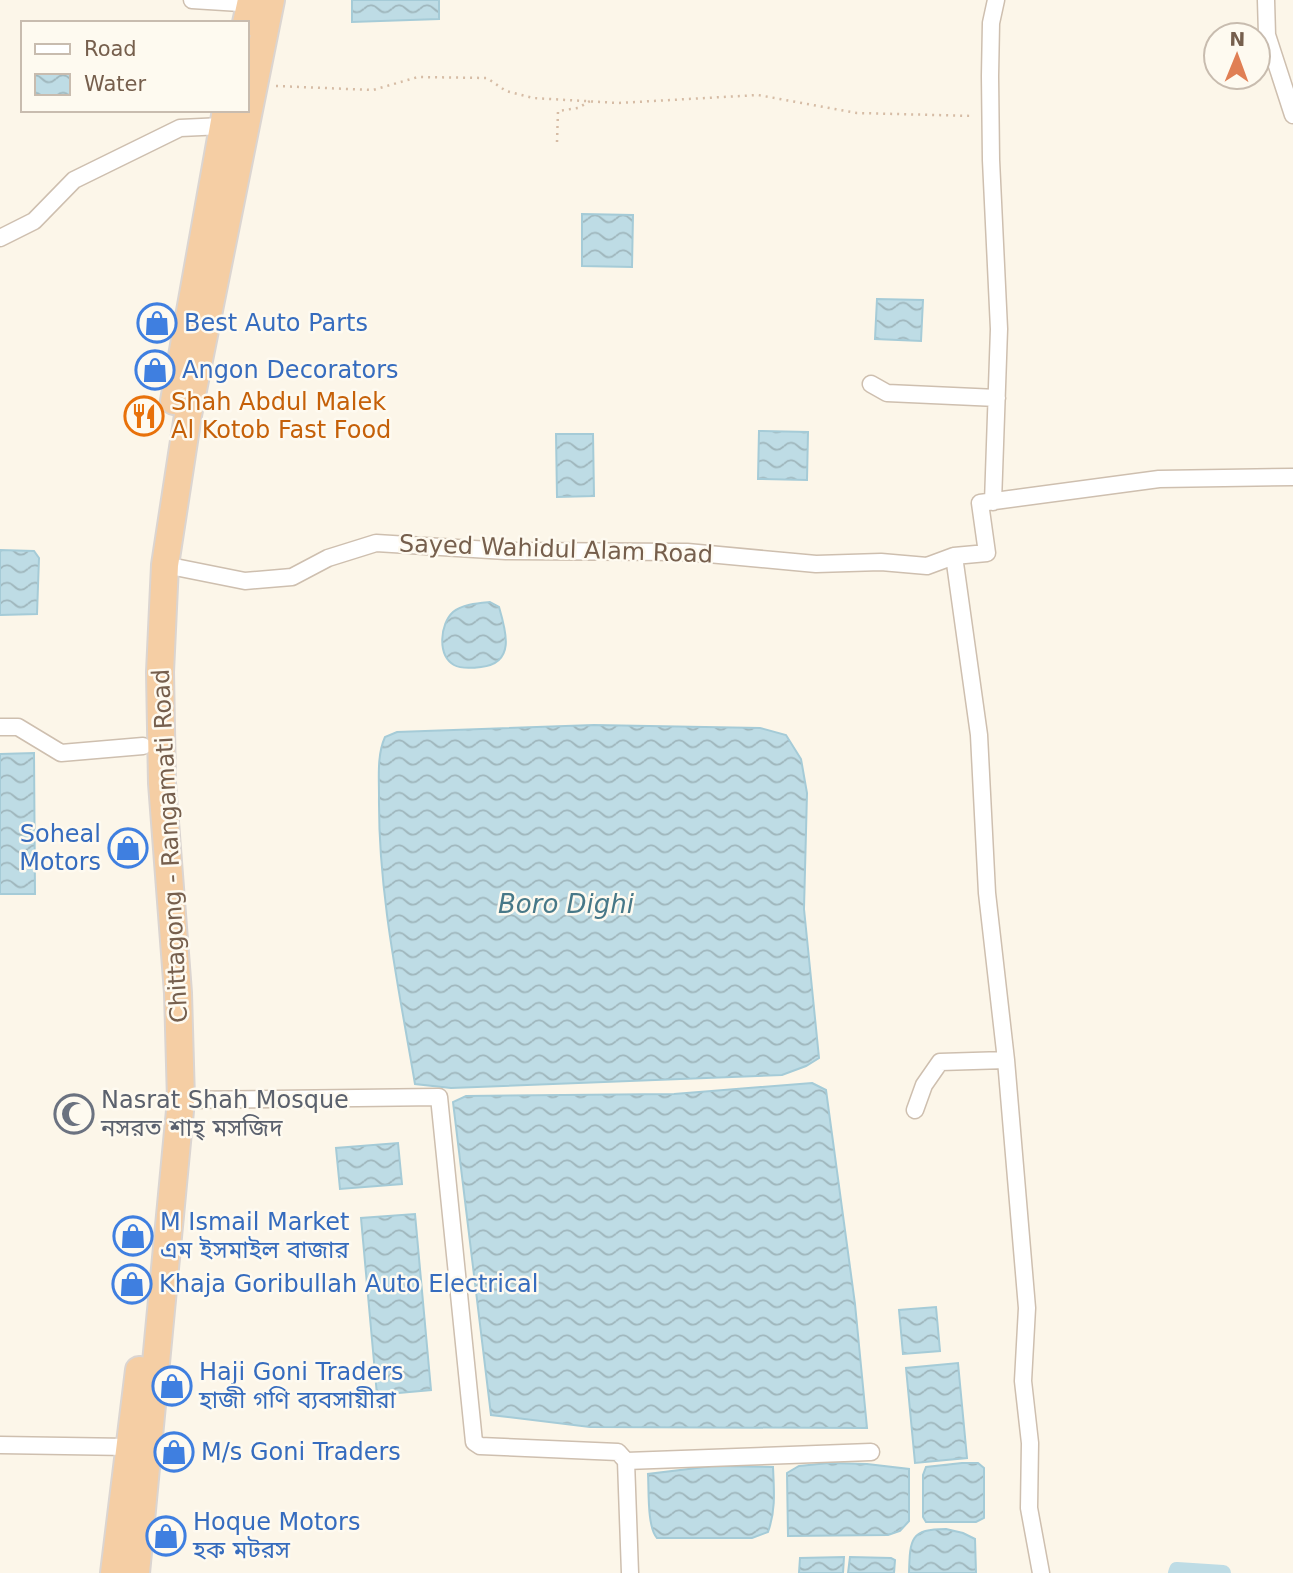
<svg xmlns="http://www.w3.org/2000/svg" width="1293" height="1573" font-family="'DejaVu Sans','Noto Sans Bengali',sans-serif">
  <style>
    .water { fill: url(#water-waves); stroke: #a5cbd7; stroke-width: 2 }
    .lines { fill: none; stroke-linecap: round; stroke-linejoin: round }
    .canal { stroke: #bedce5; stroke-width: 16 }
    .minor-casing { stroke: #cebfaf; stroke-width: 19 }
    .trunk-casing { stroke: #dbd5d1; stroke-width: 30 }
    .path { stroke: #d6bca5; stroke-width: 2.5; stroke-dasharray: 2 5; stroke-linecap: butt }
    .minor { stroke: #fff; stroke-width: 16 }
    .trunk { stroke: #f5cea4; stroke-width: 26 }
    .labels { text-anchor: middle; stroke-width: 5; stroke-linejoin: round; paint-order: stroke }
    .shop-label { font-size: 24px; fill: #366cbe; stroke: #fefaf0; text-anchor: start }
    .food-label { font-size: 24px; fill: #c56008; stroke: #fefaf0; text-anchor: start }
    .street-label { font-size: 24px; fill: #765f4d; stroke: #fefaf0 }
    .worship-label { font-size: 24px; fill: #5b616d; stroke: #fefaf0; text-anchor: start }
    .water-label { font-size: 26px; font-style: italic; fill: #477888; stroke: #fefaf0 }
  </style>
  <defs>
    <pattern id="water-waves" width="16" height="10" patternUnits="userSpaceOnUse" patternTransform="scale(1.75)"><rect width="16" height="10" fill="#bedce5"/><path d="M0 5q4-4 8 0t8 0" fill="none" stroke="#9fb6bc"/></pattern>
  </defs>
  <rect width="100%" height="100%" fill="#fcf6e9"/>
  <path class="water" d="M 352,0 L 439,0 L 439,19 L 352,22 Z
    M 582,214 L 633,215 L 632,267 L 582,266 Z
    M 877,299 L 923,300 L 921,341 L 875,339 Z
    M 759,431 L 808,432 L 807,480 L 758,479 Z
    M 556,434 L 593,434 L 594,496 L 557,497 Z
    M 0,550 L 34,551 L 39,558 L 37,614 L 0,615 Z
    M 490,602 L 499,607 C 506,631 516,663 481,667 C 473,668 461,669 454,665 C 437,655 440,624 453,612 C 462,604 479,603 490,602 Z
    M 594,725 L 760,728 L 786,735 L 801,759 L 807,793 L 804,909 L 819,1058 L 806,1066 L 782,1075 L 451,1088 L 415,1084 C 399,989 378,893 379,796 C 379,776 377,755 385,737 L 397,732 Z
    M 34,753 L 35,894 L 0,894 L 0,754 Z
    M 812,1083 L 826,1090 L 855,1304 L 867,1428 L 590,1427 L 491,1415 L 453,1102 L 466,1096 L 674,1094 Z
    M 398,1143 L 402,1184 L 340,1189 L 336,1148 Z
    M 415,1214 L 431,1390 L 377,1395 L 361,1218 Z
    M 936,1307 L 940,1351 L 903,1354 L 899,1310 Z
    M 958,1363 L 967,1458 L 915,1463 L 906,1368 Z
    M 829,1463 L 867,1464 L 909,1469 L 909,1521 L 900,1531 L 888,1535 L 788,1536 L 787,1473 L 799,1466 Z
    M 962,1463 L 978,1463 L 984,1468 L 984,1518 L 976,1522 L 926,1522 L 923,1517 L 923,1475 L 926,1467 Z
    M 713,1466 L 773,1467 C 774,1490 776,1510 768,1532 L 752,1538 L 657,1538 C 647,1527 649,1490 648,1474 Z
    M 946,1529 L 963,1533 L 975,1539 L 976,1573 L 909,1573 C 910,1539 910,1529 946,1529 Z
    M 844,1557 L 843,1573 L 799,1573 L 800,1558 Z
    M 850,1557 L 891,1558 L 895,1560 L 894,1573 L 848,1573 Z"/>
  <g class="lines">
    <path class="canal" d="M 1176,1573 L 1177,1570 L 1223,1573"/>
    <g class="minor-casing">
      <path id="minor" d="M 192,0 L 256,4
        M 1266,0 L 1267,35 L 1293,115
        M 0,238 L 34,221 L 74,180 L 180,128 L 223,126
        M 871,384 L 887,393 L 997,398
        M 993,502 L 999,329 L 991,160 L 990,76 L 991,23 L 996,0
        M 165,565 L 245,581 L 292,577 L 328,558 L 376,543 L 506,551 L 687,552 L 816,564 L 881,562 L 927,566 L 954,556
        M 0,727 L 18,727 L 61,753 L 143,746
        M 181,1100 L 439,1097 L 474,1442 L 480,1446 L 618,1452 L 626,1461 L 630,1573
        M 915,1110 L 924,1085 L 940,1062 L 1006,1060
        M 0,1445 L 129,1447
        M 626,1461 L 871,1452
        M 1041,1573 L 1029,1508 L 1030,1443 L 1023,1381 L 1027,1308 L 1006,1060 L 987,893 L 979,735 L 954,556 L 987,553 L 980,503 L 1159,479 L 1293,477"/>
    </g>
    <g class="trunk-casing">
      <path id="trunk" d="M 246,23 L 251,0
        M 174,401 L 226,110
        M 114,1573 L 139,1370
        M 136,1573 L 181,1100 L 178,993 L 162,783 L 160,672 L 165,565 L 188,415 L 271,0"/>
    </g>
    <path class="path" d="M 276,86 L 373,90 L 418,77 L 487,78 L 506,91 L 533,98 L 618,103 L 758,95 L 857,113 L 974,116
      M 557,142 L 558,111 L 578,108 L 590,101"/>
    <use href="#minor" class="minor"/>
    <use href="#trunk" class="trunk"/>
  </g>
  <defs>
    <g id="shop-ring" transform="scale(2.0125)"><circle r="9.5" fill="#fefaf0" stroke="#3f7fe0" stroke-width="1.5"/><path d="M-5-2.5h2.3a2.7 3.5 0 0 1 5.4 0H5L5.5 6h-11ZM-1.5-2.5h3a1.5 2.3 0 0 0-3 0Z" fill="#3f7fe0"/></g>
    <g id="restaurant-ring" transform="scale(2.0125)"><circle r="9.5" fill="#fefaf0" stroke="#e8710a" stroke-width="1.5"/><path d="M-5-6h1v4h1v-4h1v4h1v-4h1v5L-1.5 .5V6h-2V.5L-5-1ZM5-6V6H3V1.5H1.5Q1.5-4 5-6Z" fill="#e8710a"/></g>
    <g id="mosque-ring" transform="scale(2.0125)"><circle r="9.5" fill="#fefaf0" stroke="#6b7280" stroke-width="1.5"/><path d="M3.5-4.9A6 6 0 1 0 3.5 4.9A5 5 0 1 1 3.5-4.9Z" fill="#6b7280"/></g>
  </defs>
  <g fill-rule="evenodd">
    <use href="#shop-ring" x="157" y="323"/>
    <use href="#shop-ring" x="155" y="370"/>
    <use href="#restaurant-ring" x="144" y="416"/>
    <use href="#shop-ring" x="128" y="848"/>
    <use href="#mosque-ring" x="74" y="1114"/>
    <use href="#shop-ring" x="133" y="1236"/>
    <use href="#shop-ring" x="132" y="1284"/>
    <use href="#shop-ring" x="172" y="1386"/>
    <use href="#shop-ring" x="174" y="1452"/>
    <use href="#shop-ring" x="166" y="1536"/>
  </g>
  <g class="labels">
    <g class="shop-label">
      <text x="184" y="331">Best Auto Parts</text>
      <text x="182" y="378">Angon Decorators</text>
      <text x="101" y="842" text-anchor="end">Soheal<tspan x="101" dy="28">Motors</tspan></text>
      <text x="160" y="1230">M Ismail Market<tspan x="160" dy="28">এম ইসমাইল বাজার</tspan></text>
      <text x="159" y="1292">Khaja Goribullah Auto Electrical</text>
      <text x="199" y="1380">Haji Goni Traders<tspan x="199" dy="28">হাজী গণি ব্যবসায়ীরা</tspan></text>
      <text x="201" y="1460">M/s Goni Traders</text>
      <text x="193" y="1530">Hoque Motors<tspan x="193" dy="28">হক মটরস</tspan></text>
    </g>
    <g class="food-label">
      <text x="171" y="410">Shah Abdul Malek<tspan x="171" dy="28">Al Kotob Fast Food</tspan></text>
    </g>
    <g class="street-label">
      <text transform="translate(556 549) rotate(2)" y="8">Sayed Wahidul Alam Road</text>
      <text transform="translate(170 846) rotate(-93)" y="8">Chittagong - Rangamati Road</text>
    </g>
    <g class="worship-label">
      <text x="101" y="1108">Nasrat Shah Mosque<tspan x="101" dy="28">নসরত শাহ্‌ মসজিদ</tspan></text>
    </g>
    <g class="water-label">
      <text x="566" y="913">Boro Dighi</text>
    </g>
  </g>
  <rect x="21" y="21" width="228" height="91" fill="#fefaf0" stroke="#c8bcaf" stroke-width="2"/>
  <rect x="35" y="44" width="35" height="10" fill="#ffffff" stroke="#c8bcaf" stroke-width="2"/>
  <text x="84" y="56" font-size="21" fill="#765f4d">Road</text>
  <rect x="35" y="74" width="35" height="21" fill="url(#water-waves)" stroke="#c8bcaf" stroke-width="2"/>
  <text x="84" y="91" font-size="21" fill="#765f4d">Water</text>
  <g transform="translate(1237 56) rotate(1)"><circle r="33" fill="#fefaf0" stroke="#c8bcaf" stroke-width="2"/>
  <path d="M0-5L12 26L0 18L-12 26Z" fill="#e07f54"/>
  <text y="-10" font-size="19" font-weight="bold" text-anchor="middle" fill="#765f4d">N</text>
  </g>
</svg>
